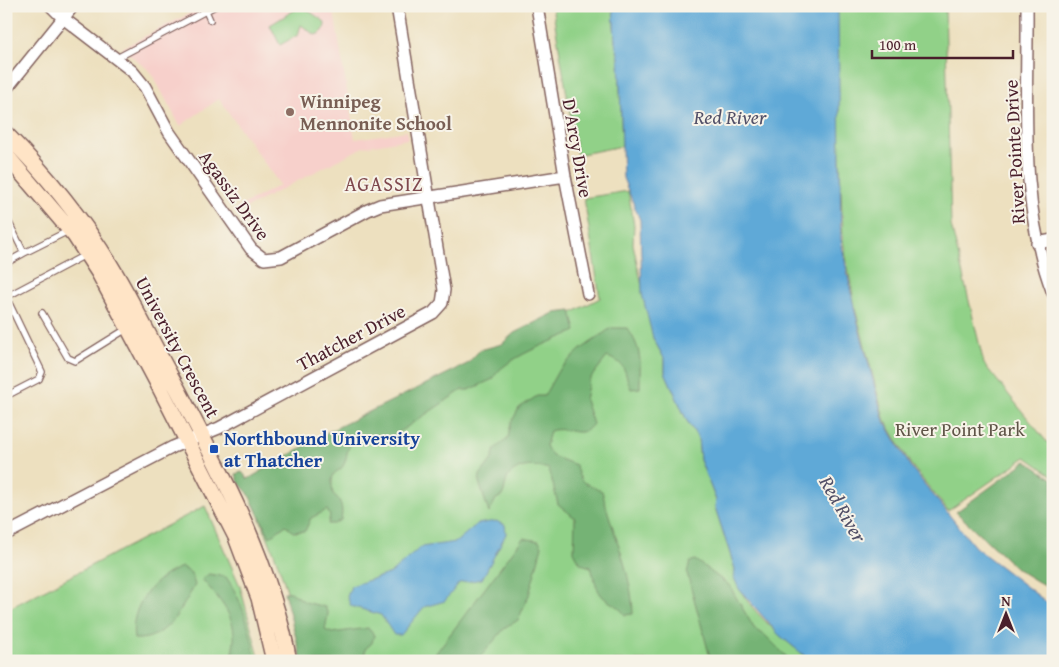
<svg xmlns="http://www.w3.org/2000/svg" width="1059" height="667" font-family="'Gentium Book Plus',serif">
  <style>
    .built { fill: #f7d0cb }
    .green { fill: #91d188; stroke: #6e785a }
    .forest { fill: #74b374; stroke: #5f6950 }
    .water { fill: #5ea9d7; stroke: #546481 }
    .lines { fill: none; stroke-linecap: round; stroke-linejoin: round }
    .lane-casing { stroke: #83635f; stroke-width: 8 }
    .street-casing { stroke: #83635f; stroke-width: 14 }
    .secondary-casing { stroke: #83635f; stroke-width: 18 }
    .lane { stroke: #fff; stroke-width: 5.5 }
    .street { stroke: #fff; stroke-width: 11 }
    .secondary { stroke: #ffe4c6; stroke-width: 15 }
    .education-dot { fill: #8d6e63; stroke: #f7f3e8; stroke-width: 2 }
    .transit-dot { fill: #1a4fb4; stroke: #f7f3e8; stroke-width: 2 }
    .labels { text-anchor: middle; stroke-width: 4; stroke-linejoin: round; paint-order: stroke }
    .education-label { font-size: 19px; font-weight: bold; fill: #785e54; stroke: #f7f3e8; text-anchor: start }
    .street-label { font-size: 19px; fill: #4a1f2b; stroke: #f7f3e8 }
    .park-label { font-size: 19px; fill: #5f5447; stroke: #f7f3e8 }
    .transit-label { font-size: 19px; font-weight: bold; fill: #164399; stroke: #f7f3e8; text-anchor: start }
    .water-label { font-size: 20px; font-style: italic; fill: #514f67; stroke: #f7f3e8 }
    .neighbourhood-label { font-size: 20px; letter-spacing: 1px; fill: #7f484d; stroke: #f7f3e8 }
  </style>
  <rect width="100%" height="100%" fill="#f7f3e8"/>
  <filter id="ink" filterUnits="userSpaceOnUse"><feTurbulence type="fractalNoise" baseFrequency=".02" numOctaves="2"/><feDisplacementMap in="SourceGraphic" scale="10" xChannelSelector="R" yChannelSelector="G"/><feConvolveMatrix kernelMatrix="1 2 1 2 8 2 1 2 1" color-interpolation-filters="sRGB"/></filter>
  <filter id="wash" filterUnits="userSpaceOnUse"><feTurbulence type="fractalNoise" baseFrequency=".0096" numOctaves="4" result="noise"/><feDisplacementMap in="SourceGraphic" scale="20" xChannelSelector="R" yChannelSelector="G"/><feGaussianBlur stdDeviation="1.12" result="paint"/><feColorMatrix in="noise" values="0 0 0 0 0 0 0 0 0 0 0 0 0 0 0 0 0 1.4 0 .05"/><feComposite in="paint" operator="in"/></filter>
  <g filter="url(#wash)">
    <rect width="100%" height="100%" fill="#ede0bf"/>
    <path class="built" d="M 204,6 L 333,6 L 355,139 L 407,131 L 408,139 L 363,147 L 240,211 L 237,208 L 280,185 L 219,99 L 180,126 L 151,72 L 122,48 Z"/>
    <path class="green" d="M 552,6 L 613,6 L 615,42 L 619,57 L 622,146 L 577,155 Z
      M 834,6 L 945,6 L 951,225 L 984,364 L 1046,441 L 1053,446 L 1053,476 L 1026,457 L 948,511 L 911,465 L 884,418 L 856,312 L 843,241 Z
      M 298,8 L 306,9 L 325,22 C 325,30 323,33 315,35 L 301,25 L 298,35 L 280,45 L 270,25 Z
      M 628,191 L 634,225 L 633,244 L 653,338 L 665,360 L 665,372 L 687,421 L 698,438 L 700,460 L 716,500 L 715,507 L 735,569 C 731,598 789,643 811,661 L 306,661 C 291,595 273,545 245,485 L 600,298 L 584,198 Z
      M 205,506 L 240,586 L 260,661 L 6,661 L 6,610 Z"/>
    <path class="forest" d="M 571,311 L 576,331 C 556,340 501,359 493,379 L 469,390 L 462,390 L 386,441 C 374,446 370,440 359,441 C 344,443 349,457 343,466 C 341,470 336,471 334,474 C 331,479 332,488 333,494 C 342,500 343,510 341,520 L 334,524 L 328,524 L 330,516 L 327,510 L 311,518 L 305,531 L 293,532 L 286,525 L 270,537 L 248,493 L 239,483 L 236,474 L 242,472 L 248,479 L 330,431 L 467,364 L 480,350 L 502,344 L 514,333 L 554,313 Z
      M 611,328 L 627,328 C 643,350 640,362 640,388 L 631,389 C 623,371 628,364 607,357 L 589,380 L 585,400 L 593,424 C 580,441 569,425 550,431 L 546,446 L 552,456 L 576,465 C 579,483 586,484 602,491 C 612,532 632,572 633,614 L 625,615 C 618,605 611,604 603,597 C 596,590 594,577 591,567 L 581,564 L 574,552 L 575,518 L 558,504 L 549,469 C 535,465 518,464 508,477 C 505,482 505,491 502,496 L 496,499 L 489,513 L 479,482 L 480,475 L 492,459 L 495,449 L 508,438 L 511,423 L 519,408 L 537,396 L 544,396 L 558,371 L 580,350 Z
      M 1026,461 L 1053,479 L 1053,591 L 1017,569 L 956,512 Z
      M 523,538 L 539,541 L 542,546 L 529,595 L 518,620 L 504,629 L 477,661 L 430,661 Z
      M 695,560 L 729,585 L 754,628 L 766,636 L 791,661 L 711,661 L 687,573 L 690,562 Z
      M 182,567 L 191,573 L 195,585 C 181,609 167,641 134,639 C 129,607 153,577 182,567 Z
      M 209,574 L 226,577 C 244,603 250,630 256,661 L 233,661 C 231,651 235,643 234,633 C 232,611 216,596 202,579 Z
      M 284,592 L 291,592 L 305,602 L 325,607 L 328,614 L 325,630 L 332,633 L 368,628 L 374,635 L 372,643 L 365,649 L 365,661 L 302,661 Z"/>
    <path class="water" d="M 613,6 L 838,6 L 841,240 L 855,312 L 883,418 L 910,466 L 975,547 L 1053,607 L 1053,661 L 811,661 L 779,635 L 739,589 L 734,578 L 735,569 L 715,507 L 716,500 L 700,460 L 698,438 L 687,421 L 665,372 L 665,360 L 653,338 L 642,294 L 640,220 L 623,178 L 619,58 L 615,42 Z
      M 496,521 L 505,525 L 506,534 L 482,579 L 459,583 L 445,601 L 424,607 L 401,635 L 394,635 L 381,615 L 351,606 L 347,597 L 351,586 L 391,573 L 421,547 L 456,542 L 477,524 Z"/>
  </g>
  <g filter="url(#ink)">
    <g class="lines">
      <g class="lane-casing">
        <path id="lane" d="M 206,11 L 210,20
          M 115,59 L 215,6
          M 6,217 L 24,253 L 68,231
          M 6,263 L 24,253
          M 6,297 L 42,372 L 39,379 L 6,396
          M 6,297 L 87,254
          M 42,313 L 68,358 L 75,361 L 128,328"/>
      </g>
      <g class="street-casing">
        <path id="street" d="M 51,6 L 63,18 L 132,71 L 145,87 L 169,132 L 251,249 L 264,259 L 281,257 L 368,210 L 380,205 L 565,176
          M 537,6 L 565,176 L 588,294
          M 1027,6 C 1028,102 1018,203 1053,293
          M 6,89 L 73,6
          M 1037,243 L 1053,240
          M 6,534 L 173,447 L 219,428 L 433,313 L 442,303 L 444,290 L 397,6"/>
      </g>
      <g class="secondary-casing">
        <path id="secondary" d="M 6,134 C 48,176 85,222 115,273 C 137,310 155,349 176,386 C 223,475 270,561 289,661
          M 6,155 L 75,236 L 99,273 L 156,380 L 236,537 L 259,598 L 274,661"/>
      </g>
      <use href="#lane" class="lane"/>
      <use href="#street" class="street"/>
      <use href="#secondary" class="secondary"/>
    </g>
  </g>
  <circle class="education-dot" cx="290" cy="112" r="5"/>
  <rect class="transit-dot" x="209" y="444" width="10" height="10" rx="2.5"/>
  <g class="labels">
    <g class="education-label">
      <text x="300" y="108">Winnipeg<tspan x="300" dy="22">Mennonite School</tspan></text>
    </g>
    <g class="street-label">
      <text transform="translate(578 148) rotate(80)" y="7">D'Arcy Drive</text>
      <text transform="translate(1014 152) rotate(-93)" y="7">River Pointe Drive</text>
      <text transform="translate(235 195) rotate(54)" y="7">Agassiz Drive</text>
      <text transform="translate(351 337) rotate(-28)" y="7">Thatcher Drive</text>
      <text transform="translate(178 347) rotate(62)" y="7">University Crescent</text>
    </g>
    <g class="park-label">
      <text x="960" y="436">River Point Park</text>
    </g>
    <g class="transit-label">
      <text x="224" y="445">Northbound University<tspan x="224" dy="22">at Thatcher</tspan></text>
    </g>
    <g class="water-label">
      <text x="730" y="124">Red River</text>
      <text transform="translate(843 509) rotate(60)" y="7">Red River</text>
    </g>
    <g class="neighbourhood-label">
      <text x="384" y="191">AGASSIZ</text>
    </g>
  </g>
  <rect width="1059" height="667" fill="none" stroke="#f7f3e8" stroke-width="25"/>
  <g transform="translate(1006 614)" stroke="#f7f3e8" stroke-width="4" paint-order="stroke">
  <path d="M0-4L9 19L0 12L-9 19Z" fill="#4a1f2b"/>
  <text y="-8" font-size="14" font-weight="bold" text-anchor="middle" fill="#4a1f2b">N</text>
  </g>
  <path d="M872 50v8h141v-8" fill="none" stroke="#4a1f2b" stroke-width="2.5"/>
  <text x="879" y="50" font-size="15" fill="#4a1f2b" stroke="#f7f3e8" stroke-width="4" paint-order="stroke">100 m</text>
</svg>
